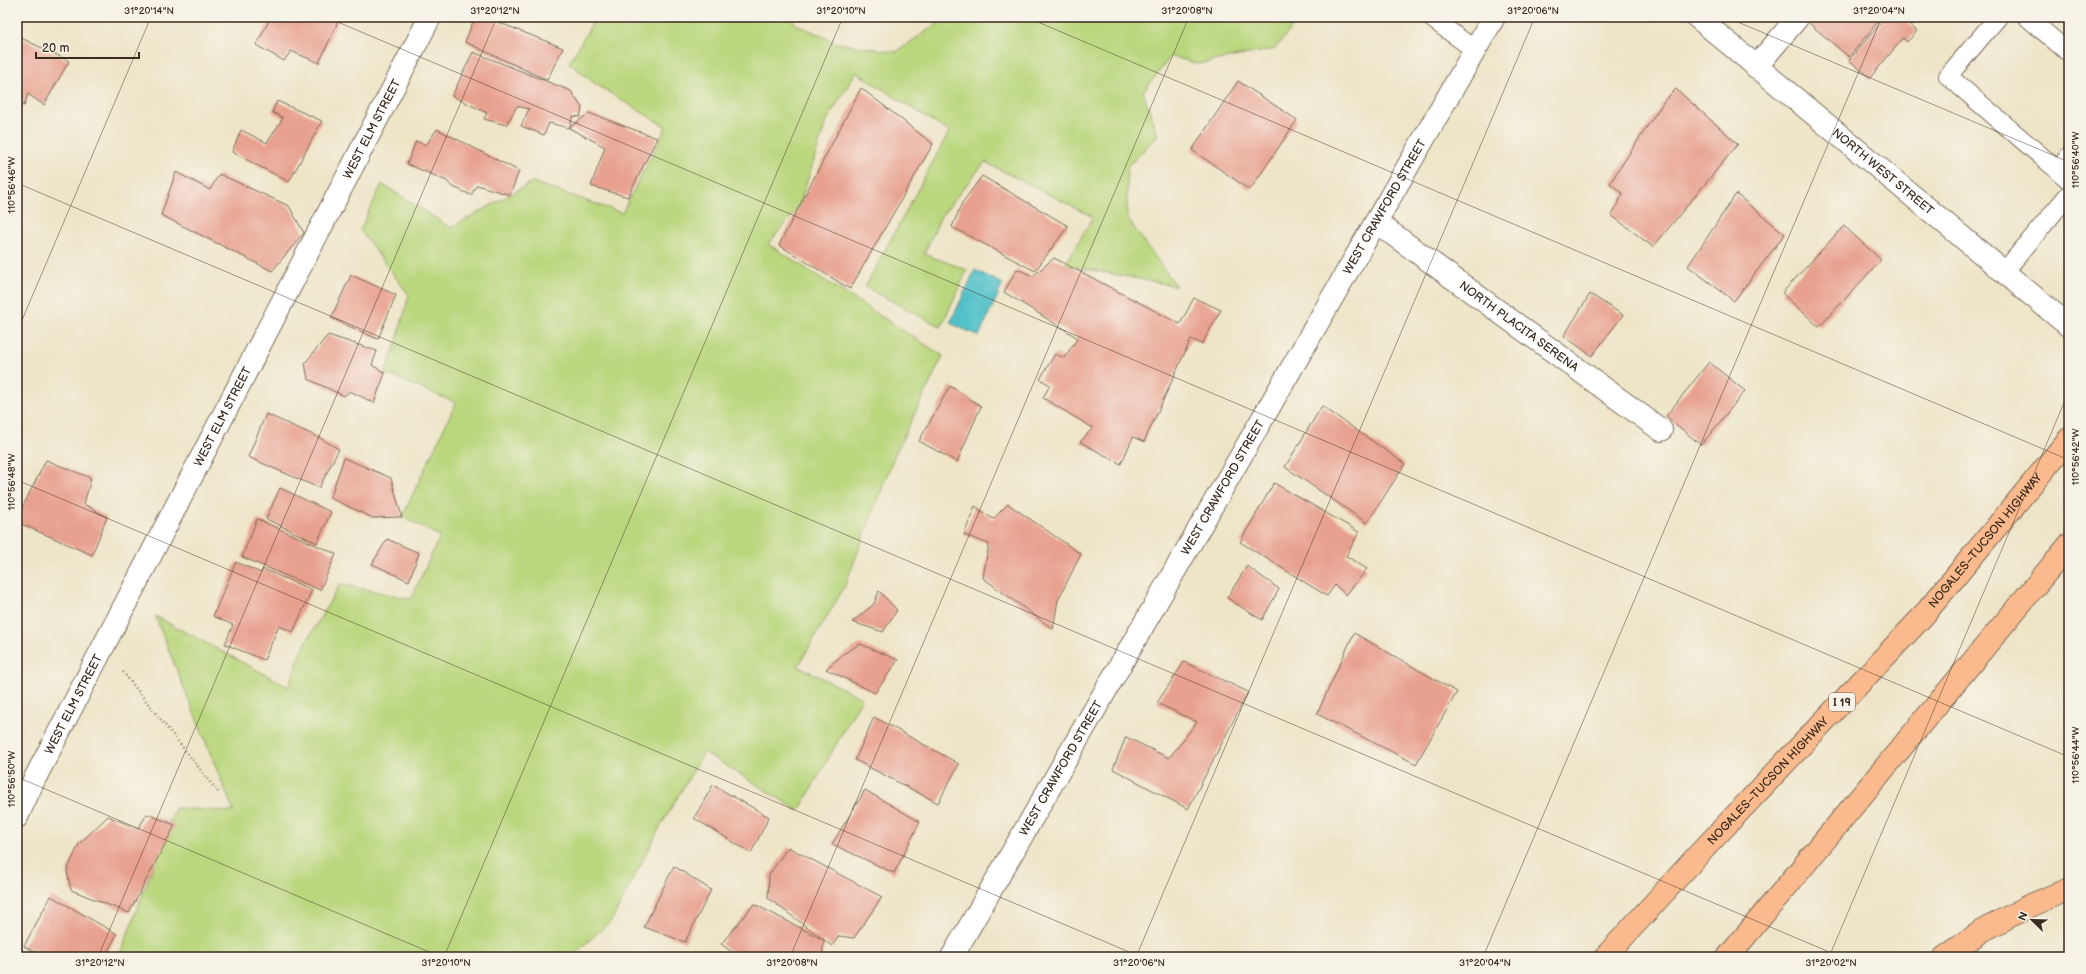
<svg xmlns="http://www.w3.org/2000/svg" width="2086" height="974" font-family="'Balsamiq Sans',sans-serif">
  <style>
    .green { fill: #bad77e; stroke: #7a804e }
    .water { fill: #53c1c9; stroke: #477674 }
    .building { fill: #e8a08f }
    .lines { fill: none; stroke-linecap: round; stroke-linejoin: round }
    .service-casing { stroke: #7a6b5a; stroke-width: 20 }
    .minor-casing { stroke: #7a6b5a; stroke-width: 24 }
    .motorway-casing { stroke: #7a6b5a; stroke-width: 24 }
    .path { stroke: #7a6b5a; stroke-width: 2.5; stroke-dasharray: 1 3; stroke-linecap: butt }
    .service { stroke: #fff; stroke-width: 18 }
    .minor { stroke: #fff; stroke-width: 22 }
    .motorway { stroke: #fbba8d; stroke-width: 22 }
    .ticks { fill: none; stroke: #3b2a1e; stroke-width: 1; stroke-opacity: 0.45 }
    .labels { text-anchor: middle; stroke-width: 3.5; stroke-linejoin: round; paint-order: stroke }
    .shield { fill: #f7f3e8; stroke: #73665b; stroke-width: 1 }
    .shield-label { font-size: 11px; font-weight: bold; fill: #3b2a1e }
    .street-label { font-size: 12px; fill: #3b2a1e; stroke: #f7f3e8 }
    .neatline { fill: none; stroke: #3b2a1e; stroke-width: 1.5 }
    .ticks-label { font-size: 10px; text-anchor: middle; fill: #3b2a1e }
  </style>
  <rect width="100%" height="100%" fill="#f7f3e8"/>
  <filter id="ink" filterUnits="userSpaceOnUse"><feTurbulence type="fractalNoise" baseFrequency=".025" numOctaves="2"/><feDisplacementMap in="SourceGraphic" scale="8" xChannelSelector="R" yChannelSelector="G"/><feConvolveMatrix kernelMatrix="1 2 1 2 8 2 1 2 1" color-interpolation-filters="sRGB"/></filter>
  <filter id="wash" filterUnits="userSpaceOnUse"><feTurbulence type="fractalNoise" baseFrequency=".012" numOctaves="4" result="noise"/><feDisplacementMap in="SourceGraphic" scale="16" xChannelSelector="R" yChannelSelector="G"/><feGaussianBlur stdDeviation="0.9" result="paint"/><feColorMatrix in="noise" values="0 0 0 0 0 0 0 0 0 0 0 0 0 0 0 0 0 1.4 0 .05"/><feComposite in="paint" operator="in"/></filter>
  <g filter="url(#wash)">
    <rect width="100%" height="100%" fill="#eee5c8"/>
    <path class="green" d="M 596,17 L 793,17 L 794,23 L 837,43 L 896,52 L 947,17 L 1300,17 L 1275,49 L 1198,64 L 1171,56 L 1143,92 L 1158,135 L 1127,167 L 1127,218 L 1176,286 L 1065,265 L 1093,217 L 985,162 L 941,216 L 924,254 L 967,270 L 941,327 L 865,287 L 949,132 L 856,72 L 826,122 L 799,207 L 768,244 L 943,356 L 895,454 L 845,586 L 798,666 L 862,698 L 799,811 L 704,752 L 659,829 L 612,920 L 571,957 L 119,957 L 175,808 L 234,812 L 155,616 L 289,687 L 301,651 L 340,584 L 411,599 L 440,536 L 402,517 L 456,403 L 385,373 L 396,344 L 409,295 L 360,230 L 382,184 L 451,228 L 532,182 L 622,213 L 666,127 L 597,85 L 569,63 Z"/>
    <path class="water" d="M 975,270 L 1003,284 L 979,336 L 950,323 Z"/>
    <g id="blocks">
      <path class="building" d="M 271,17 L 340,17 L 319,63 L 291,51 L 284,61 L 256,45 Z
        M 475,17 L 485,17 L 563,48 L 547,80 L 465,42 Z
        M 1816,17 L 1882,17 L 1849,57 L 1810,24 Z
        M 1886,17 L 1901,17 L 1917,31 L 1907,42 L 1903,38 L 1870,78 L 1849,60 Z
        M 17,36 L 69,61 L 44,105 L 28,94 L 24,106 L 17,102 Z
        M 473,52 L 571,91 L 582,108 L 580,117 L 573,116 L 569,128 L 549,123 L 544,135 L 521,126 L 529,109 L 517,106 L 506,125 L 484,119 L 487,113 L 452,96 Z
        M 1238,81 L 1297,120 L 1250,190 L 1192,150 Z
        M 861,88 L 933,144 L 850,289 L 779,245 Z
        M 1676,89 L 1738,144 L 1653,247 L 1611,215 L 1623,194 L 1610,183 L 1664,101 Z
        M 277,101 L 322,121 L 289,182 L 232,152 L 241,130 L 267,143 L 283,118 L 272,112 Z
        M 589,113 L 657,138 L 628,197 L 591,186 L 605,147 L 569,128 Z
        M 437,129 L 519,171 L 510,195 L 477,185 L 471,195 L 451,186 L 447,181 L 407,164 L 416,141 L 426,145 Z
        M 176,172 L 210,190 L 219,174 L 289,206 L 304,233 L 272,271 L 161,215 Z
        M 982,176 L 1068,226 L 1035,271 L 952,227 L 962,203 Z
        M 1736,194 L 1785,234 L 1734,301 L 1688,266 Z
        M 1844,226 L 1881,260 L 1819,327 L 1782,293 Z
        M 1054,258 L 1180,324 L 1194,298 L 1221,310 L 1202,344 L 1191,339 L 1144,442 L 1133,437 L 1121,464 L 1080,442 L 1093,428 L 1043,398 L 1050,385 L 1040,379 L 1055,354 L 1064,358 L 1078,338 L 1004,292 L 1017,269 L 1033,276 Z
        M 351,275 L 396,295 L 378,339 L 331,318 Z
        M 1590,294 L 1623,315 L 1592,356 L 1564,336 Z
        M 328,335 L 377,351 L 372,365 L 385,373 L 374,403 L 350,391 L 344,396 L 308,379 L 305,363 Z
        M 1709,362 L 1745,391 L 1701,445 L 1666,416 Z
        M 950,386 L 981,406 L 957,462 L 919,441 Z
        M 1322,406 L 1405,464 L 1367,523 L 1285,467 Z
        M 266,414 L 318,437 L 339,449 L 319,488 L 248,457 Z
        M 344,458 L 391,478 L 402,517 L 373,518 L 330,498 Z
        M 46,460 L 91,478 L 84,504 L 107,517 L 92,555 L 17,522 L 17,518 Z
        M 1274,483 L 1359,532 L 1346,556 L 1367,569 L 1346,595 L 1335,585 L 1327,596 L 1240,542 Z
        M 280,488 L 331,512 L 317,543 L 266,519 Z
        M 1008,504 L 1081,554 L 1058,600 L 1053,629 L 983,578 L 989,544 L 964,535 L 975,506 L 993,519 Z
        M 257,519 L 336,554 L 320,590 L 242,557 Z
        M 387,539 L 419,553 L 409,581 L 372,564 Z
        M 236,562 L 261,573 L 263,569 L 312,590 L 293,632 L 279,626 L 264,660 L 225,644 L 233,625 L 213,616 Z
        M 1247,566 L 1279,589 L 1262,620 L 1227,598 Z
        M 879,591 L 897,610 L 883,632 L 852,622 L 874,604 Z
        M 1354,633 L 1457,692 L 1416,764 L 1317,714 Z
        M 860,644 L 898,660 L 875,693 L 826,669 L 843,654 Z
        M 1184,662 L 1248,692 L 1188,809 L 1113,769 L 1126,737 L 1169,758 L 1197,722 L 1157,703 Z
        M 874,717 L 959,764 L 938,803 L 855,760 Z
        M 713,785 L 769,817 L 751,853 L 694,818 Z
        M 865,790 L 920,822 L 894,873 L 832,844 Z
        M 147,814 L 175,825 L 129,913 L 71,890 L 67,871 L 79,844 L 108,816 L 138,829 Z
        M 788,847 L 882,897 L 854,938 L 839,936 L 832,946 L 768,898 L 769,875 Z
        M 674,866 L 711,890 L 685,942 L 644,927 Z
        M 51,896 L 117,934 L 105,957 L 43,957 L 24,946 Z
        M 754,904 L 824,940 L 822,957 L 739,957 L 721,944 Z"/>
    </g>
  </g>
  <g filter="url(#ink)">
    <use href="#blocks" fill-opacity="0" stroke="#7a6b5a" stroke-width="1"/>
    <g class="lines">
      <g class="service-casing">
        <path id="service" d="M 1430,17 L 1475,50
          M 1998,17 L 1948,76 L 2069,180
          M 2027,17 L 2069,53
          M 2058,171 L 2069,156
          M 2004,272 L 2069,194"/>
      </g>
      <g class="minor-casing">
        <g id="minor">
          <path id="s1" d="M 1697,17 L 2069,326"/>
          <path d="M 1756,67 L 1798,17"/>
          <path id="s2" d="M 1376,222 L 1661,430"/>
          <path id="s3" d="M 17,817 L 34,780 L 430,17"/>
          <path id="s4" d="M 952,957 L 1494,17"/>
        </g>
      </g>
      <g class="motorway-casing">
        <g id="motorway">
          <path id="s5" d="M 1605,957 L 1699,854 L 1923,616 L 2069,439"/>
          <path d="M 1728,957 L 2069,545"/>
          <path d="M 1945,957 L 1982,931 L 2031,905 L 2069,889"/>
        </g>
      </g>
      <path class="path" d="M 123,672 L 218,792"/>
      <use href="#service" class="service"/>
      <use href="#minor" class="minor"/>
      <use href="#motorway" class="motorway"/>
    </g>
  </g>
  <path class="ticks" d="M 326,17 L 2069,757M 1026,17 L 2069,460M 1726,17 L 2069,162M 17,183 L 1841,957M 17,332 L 151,17M 17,480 L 1141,957M 17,777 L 441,957M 98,957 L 497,17M 444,957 L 843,17M 790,957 L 1189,17M 1136,957 L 1535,17M 1483,957 L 1882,17M 1829,957 L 2069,391"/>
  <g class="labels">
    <rect class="shield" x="1829" y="693" width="26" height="18" rx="3"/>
    <g class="shield-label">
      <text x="1842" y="706">I 19</text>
    </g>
    <g class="street-label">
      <text dy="4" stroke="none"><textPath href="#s3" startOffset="774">WEST ELM STREET</textPath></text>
      <text dy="4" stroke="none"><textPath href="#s1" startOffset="242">NORTH WEST STREET</textPath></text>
      <text dy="4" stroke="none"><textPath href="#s4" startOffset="866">WEST CRAWFORD STREET</textPath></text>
      <text dy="4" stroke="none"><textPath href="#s2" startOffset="177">NORTH PLACITA SERENA</textPath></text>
      <text dy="4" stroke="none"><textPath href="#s3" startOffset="450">WEST ELM STREET</textPath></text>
      <text dy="4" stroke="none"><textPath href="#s4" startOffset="542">WEST CRAWFORD STREET</textPath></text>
      <text dy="4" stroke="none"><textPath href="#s5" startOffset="564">NOGALES–TUCSON HIGHWAY</textPath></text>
      <text dy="4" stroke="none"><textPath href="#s3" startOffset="126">WEST ELM STREET</textPath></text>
      <text dy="4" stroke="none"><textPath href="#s4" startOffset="218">WEST CRAWFORD STREET</textPath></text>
      <text dy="4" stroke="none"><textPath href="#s5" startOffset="240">NOGALES–TUCSON HIGHWAY</textPath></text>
    </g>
  </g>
  <rect width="2086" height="974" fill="none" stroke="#f7f3e8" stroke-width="44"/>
  <g transform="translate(2032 920) rotate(293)" stroke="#f7f3e8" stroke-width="3" paint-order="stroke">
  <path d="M0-3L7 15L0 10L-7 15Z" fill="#3b2a1e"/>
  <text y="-6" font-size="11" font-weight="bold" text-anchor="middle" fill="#3b2a1e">N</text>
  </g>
  <path d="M36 52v6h103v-6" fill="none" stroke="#3b2a1e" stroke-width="2"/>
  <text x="42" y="52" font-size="12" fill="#3b2a1e" stroke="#f7f3e8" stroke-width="3" paint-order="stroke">20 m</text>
  <rect x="22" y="22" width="2042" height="930" class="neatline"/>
  <g class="ticks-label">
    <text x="149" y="14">31°20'14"N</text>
    <text x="495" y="14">31°20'12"N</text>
    <text x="841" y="14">31°20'10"N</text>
    <text x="1187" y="14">31°20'08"N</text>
    <text x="1533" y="14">31°20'06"N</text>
    <text x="1879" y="14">31°20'04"N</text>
    <text transform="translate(2075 160) rotate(-90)" y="4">110°56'40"W</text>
    <text transform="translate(11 185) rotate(-90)" y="4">110°56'46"W</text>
    <text transform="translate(2075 457) rotate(-90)" y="4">110°56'42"W</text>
    <text transform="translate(11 482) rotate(-90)" y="4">110°56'48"W</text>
    <text transform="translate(2075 755) rotate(-90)" y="4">110°56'44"W</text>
    <text transform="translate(11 779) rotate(-90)" y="4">110°56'50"W</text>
    <text x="100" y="966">31°20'12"N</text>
    <text x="446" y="966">31°20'10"N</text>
    <text x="792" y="966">31°20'08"N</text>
    <text x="1139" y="966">31°20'06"N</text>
    <text x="1485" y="966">31°20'04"N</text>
    <text x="1831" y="966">31°20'02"N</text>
  </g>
</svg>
